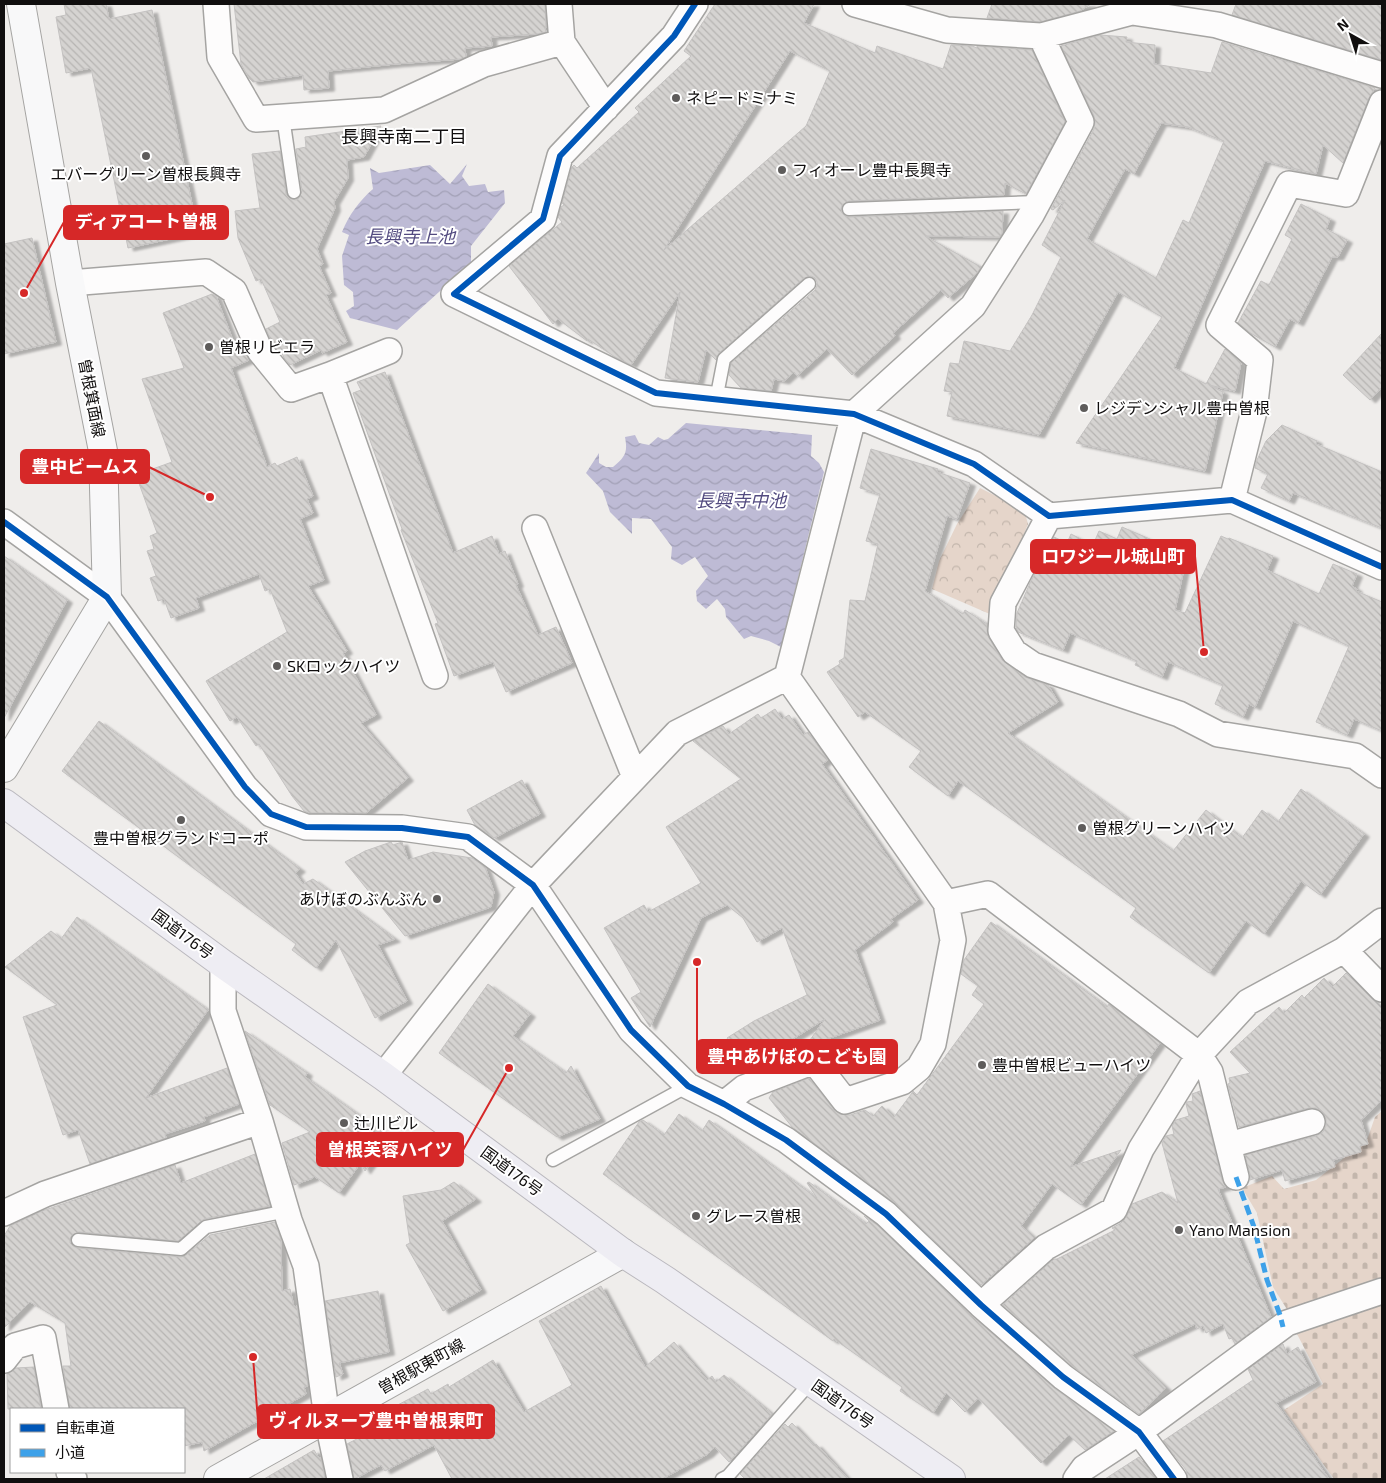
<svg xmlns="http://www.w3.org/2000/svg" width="1386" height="1483" font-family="'Exo 2','Noto Sans JP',sans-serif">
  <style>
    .cemetery { fill: url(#cemetery-stones) }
    .park { fill: url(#park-crowns) }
    .water { fill: url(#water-waves) }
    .building { fill: url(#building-back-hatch); stroke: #c4c2c1; fill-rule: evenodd; filter: url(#shadow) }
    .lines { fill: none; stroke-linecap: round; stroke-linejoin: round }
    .lane-casing { stroke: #a5a4a2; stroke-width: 15 }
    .street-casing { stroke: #a5a4a2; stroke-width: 28 }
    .secondary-casing { stroke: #a5a4a2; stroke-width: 30 }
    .highway-casing { stroke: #bab8be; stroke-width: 30 }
    .lane { stroke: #fdfcfc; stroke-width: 12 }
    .street { stroke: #fdfcfc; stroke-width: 25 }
    .secondary { stroke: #f8f8f9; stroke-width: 28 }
    .highway { stroke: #eeedf3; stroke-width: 28 }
    .quiet { stroke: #3da1e9; stroke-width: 5; stroke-dasharray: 10 5; stroke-linecap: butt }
    .cycleway-casing { stroke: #fff; stroke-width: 9 }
    .cycleway { stroke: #0057b8; stroke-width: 6 }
    .poi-dot { fill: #5e5c5b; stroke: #fff; stroke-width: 2 }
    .labels { text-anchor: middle; stroke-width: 4; stroke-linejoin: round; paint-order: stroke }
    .poi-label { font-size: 16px; fill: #100e0e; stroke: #fff; text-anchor: start }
    .street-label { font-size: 16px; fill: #100e0e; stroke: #fff }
    .neighbourhood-label { font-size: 18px; fill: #100e0e; stroke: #fff }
    .water-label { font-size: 18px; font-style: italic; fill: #534b80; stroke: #fff }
    .leader { fill: none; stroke: #d62828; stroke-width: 2 }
    .callout-dot { fill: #d62828; stroke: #fff; stroke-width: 2 }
    .callout { fill: #d62828; stroke: #d62828; stroke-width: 2 }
    .callout-label { font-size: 18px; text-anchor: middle; font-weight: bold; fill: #fff }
  </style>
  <defs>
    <pattern id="cemetery-stones" width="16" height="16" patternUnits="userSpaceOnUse" patternTransform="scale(1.25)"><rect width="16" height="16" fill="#e5d5ca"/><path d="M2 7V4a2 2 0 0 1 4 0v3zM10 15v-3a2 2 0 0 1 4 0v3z" fill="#c3b6ac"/></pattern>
    <pattern id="park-crowns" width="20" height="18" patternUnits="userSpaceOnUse" patternTransform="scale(1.25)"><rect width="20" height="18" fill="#e5d5ca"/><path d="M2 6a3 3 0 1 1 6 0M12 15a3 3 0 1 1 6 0" fill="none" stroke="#c3b6ac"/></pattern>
    <pattern id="water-waves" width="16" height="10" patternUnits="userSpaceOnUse" patternTransform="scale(1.25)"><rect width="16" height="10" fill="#bebbd5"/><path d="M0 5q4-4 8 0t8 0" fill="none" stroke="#a2a0b6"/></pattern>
    <pattern id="building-back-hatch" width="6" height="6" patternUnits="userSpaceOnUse" patternTransform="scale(1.25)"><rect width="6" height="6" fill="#d5d3d1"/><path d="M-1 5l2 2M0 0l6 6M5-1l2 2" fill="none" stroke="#b6b4b2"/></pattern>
    <filter id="shadow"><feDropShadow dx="5.5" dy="3" stdDeviation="1" flood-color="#0004"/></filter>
  </defs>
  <rect width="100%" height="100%" fill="#efedeb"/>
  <path class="cemetery" d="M 1382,1111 L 1382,1281 L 1288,1311 L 1273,1287 L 1257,1213 L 1242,1188 L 1272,1176 L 1284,1189 L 1316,1180 L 1367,1140 L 1375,1117 Z
    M 1382,1299 L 1382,1479 L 1334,1479 L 1284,1410 L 1323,1384 L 1297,1334 Z"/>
  <path class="park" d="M 980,488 L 1024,510 L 1028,524 L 992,615 L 932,589 L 939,561 L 957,524 Z"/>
  <path class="water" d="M 467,164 L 462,176 L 469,186 L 485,184 L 488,192 L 504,190 L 505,203 L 471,246 L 471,263 L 397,330 L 350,318 L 346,311 L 354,306 L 353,292 L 344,285 L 342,256 L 349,235 L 342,232 C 349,215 359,201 373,189 L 370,168 L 379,173 L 430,165 L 450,184 Z
    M 686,423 L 812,435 L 811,456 L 819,463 L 824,472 L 781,647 L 769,641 L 751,636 L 744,639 L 726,617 L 725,609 L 717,599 L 706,609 L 697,601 L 696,591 L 708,576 L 695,557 L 682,565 L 671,559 L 672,547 L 651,519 L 632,518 L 632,534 L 610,512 L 603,491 L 586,473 L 599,453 L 599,463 L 606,467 L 613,467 C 625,457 628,453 625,437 L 635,435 L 639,443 L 649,445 L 658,437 L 664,440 L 668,439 Z"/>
  <path class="building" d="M 64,4 L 106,4 L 109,19 L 152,10 L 198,233 L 128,248 L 91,68 L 66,73 L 56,17 L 66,15 Z
    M 234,4 L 545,4 L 546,28 L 545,28 L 546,32 L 537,34 L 491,37 L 492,46 L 465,48 L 466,57 L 461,59 L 395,64 L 328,71 L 329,88 L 304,90 L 303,75 L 253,82 L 249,78 L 241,64 Z
    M 715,4 L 814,4 L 804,23 L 875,53 L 877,46 L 943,69 L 951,45 L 972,46 L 977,48 L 977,46 L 1032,50 L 1065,122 L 1026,194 L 1005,183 L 1004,195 L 849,201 L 842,205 L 841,209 L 842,213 L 845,216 L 849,217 L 1003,211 L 1002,234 L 1000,237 L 925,236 L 981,267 L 977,273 L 948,298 L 941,290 L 893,333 L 895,336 L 852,375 L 827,349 L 797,376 L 794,372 L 784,381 L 774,379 L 771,391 L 741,388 L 729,375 L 731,363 L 815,290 L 817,286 L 817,282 L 815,278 L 811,276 L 804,278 L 719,353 L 716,360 L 706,350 L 698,382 L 665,378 L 680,292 L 631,365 L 615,357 L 588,339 L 587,341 L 558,319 L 553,324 L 509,266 L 562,222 L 558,217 L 561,207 L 564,205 L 562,203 L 572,167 L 574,165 L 577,168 L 627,123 L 639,112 L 635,108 L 691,56 L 684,51 ZM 790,51 L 830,71 L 806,126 L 664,250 Z
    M 992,4 L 1091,4 L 1080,11 L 1040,22 L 987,18 Z
    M 1236,4 L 1382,4 L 1382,60 L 1232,15 Z
    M 1100,35 L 1127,37 L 1126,42 L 1155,45 L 1154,64 L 1211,73 L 1222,42 L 1375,88 L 1369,98 L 1343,163 L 1323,145 L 1316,174 L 1265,161 L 1174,368 L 1206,384 L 1225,349 L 1241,363 L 1235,391 L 1209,385 L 1223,392 L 1205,471 L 1076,443 L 1162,317 L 1118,292 L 1039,435 L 947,416 L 952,392 L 944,391 L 950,363 L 959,364 L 964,341 L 1010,351 L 1032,315 L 1061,257 L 1042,245 L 1065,200 L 1053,210 L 1051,209 L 1094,129 L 1095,122 L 1094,116 L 1061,46 ZM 1161,123 L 1188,127 L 1224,141 L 1189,223 L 1183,220 L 1156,278 L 1087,239 L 1125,169 L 1134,174 Z
    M 381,126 L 364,157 L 347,160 L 348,178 L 334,202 L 335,208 L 317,249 L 323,264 L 319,266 L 331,293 L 326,295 L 347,342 L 322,353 L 321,350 L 290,365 L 284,358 L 280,348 L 277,349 L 272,343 L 266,329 L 280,322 L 261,279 L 256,281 L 238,238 L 235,211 L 260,208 L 252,154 L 280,151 L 286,194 L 291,199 L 296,200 L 299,198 L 302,191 L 296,149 L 306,147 L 305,137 Z
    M 1301,204 L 1330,219 L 1326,229 L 1347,240 L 1338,257 L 1332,257 L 1298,323 L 1290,319 L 1275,347 L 1252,334 L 1238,323 L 1261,281 L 1269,285 L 1292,239 L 1285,235 Z
    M 32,238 L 56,342 L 4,354 L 4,244 Z
    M 212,294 L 216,296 L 234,343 L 240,340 L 249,360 L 231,368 L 267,467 L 275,463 L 277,466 L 297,457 L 313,496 L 307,499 L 313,513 L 300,519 L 324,580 L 308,586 L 347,651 L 343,653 L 376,715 L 361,723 L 408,778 L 366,813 L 309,813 L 304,811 L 292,796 L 259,744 L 256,746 L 237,717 L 230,721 L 206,681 L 287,632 L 270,589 L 265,591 L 259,574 L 196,598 L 199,608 L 171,618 L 164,599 L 158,601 L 150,578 L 156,576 L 147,551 L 154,549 L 150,536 L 157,533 L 136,475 L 172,462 L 142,379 L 184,368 L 163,313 Z
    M 1382,333 L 1382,387 L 1370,400 L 1343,375 Z
    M 385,372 L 453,553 L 492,536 L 499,554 L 505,551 L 518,584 L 516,585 L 538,635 L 556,627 L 572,663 L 506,692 L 493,662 L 454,676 L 435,624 L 438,623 L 401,530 L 402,529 L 353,393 L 361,390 L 357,382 Z
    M 1282,425 L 1317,441 L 1316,444 L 1382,472 L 1382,528 L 1293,493 L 1289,501 L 1261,488 L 1268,474 L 1255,468 L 1257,460 L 1266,441 Z
    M 871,449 L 938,469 L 937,472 L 970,483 L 957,519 L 947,516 L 925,591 L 963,614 L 965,610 L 987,624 L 987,631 L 989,638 L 1002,660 L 1025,677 L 1048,685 L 1058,702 L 1008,733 L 1173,851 L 1206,810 L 1242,838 L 1262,810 L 1278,822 L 1301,789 L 1364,834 L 1320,895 L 1301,881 L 1264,934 L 1246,921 L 1209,973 L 1130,917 L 1136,908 L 958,781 L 948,796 L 909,767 L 921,751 L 865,712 L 858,717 L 827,672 L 840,664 L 839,661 L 844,658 L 850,600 L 865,601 L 878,544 L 866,541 L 880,494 L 860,488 Z
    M 1122,527 L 1187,555 L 1175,610 L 1185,613 L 1221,536 L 1228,539 L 1229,538 L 1273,556 L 1267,570 L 1319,594 L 1333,564 L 1357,574 L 1352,586 L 1357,589 L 1356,591 L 1382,602 L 1382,731 L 1354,719 L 1347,735 L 1316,722 L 1349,646 L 1293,621 L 1255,707 L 1249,704 L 1243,717 L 1215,704 L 1223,685 L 1168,662 L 1162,677 L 1135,665 L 1137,661 L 1070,633 L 1063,650 L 1018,632 L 1016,627 L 1017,613 L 1030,583 L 1054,537 L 1067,543 L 1071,534 L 1093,545 L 1099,531 L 1117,539 Z
    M 4,556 L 67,600 L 4,718 Z
    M 775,709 L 782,719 L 789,715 L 803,735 L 808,732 L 828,760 L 822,764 L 918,900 L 891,919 L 893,922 L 855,950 L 880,1020 L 805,1047 L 825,1019 L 746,1068 L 727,1038 L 754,1021 L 807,995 L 782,928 L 757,942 L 743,918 L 727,905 L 701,918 L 650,1027 L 631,998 L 641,992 L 604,928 L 644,905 L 648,912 L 701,883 L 666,827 L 741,779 L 693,741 L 723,726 L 729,734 L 758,714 L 761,718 Z
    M 99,721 L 300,869 L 295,873 L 303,884 L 313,879 L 395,939 L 378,945 L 407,1001 L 375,1018 L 336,940 L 316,968 L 292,950 L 296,944 L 62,771 Z
    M 522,780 L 540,814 L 494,838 L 475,825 L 467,810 Z
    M 391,842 L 393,845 L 402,842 L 408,860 L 433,852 L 472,858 L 485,867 L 494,892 L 491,907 L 405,936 L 345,862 L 365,851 Z
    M 77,917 L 208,1010 L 146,1098 L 227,1068 L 239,1104 L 204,1117 L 205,1121 L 165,1134 L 166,1138 L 90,1164 L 78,1130 L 63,1135 L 23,1017 L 57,1005 L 5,967 L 51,931 L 61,939 Z
    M 991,922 L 1107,1007 L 1109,1004 L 1160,1043 L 1070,1167 L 1121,1150 L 1081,1205 L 1052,1184 L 1021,1226 L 1034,1238 L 981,1285 L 895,1203 L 792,1127 L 769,1098 L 773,1092 L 809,1078 L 834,1110 L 840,1114 L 850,1115 L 865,1110 L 873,1116 L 882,1106 L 894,1117 L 912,1093 L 913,1091 L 917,1095 L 984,1004 L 972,995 L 978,986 L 961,974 L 964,960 Z
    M 1346,973 L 1382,1009 L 1382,1100 L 1361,1120 L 1368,1144 L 1360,1146 L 1361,1152 L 1333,1160 L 1335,1167 L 1317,1172 L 1285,1181 L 1282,1170 L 1250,1180 L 1250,1174 L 1245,1155 L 1316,1136 L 1323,1132 L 1326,1126 L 1326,1119 L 1322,1111 L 1316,1108 L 1309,1108 L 1239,1127 L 1228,1084 L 1230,1083 L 1229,1078 L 1250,1073 L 1230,1052 L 1279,1007 L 1284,1013 L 1302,995 L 1304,998 L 1324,978 L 1332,987 Z
    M 488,984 L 530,1014 L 513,1036 L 566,1073 L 571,1066 L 600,1119 L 557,1137 L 439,1053 Z
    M 245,1031 L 307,1073 L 305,1077 L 390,1137 L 365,1171 L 353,1150 L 357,1168 L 339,1193 L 314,1176 L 313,1178 L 294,1185 L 282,1143 L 310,1132 L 270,1105 Z
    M 1200,1091 L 1222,1180 L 1226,1187 L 1218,1189 L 1271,1317 L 1235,1344 L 1232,1338 L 1229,1339 L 1223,1324 L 1206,1333 L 1203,1326 L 1197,1329 L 1195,1324 L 1131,1355 L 1166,1388 L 1139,1414 L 1072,1366 L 1003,1305 L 1054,1259 L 1057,1259 L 1115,1230 L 1112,1228 L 1121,1223 L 1127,1216 L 1132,1204 L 1162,1192 L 1178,1203 L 1162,1143 L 1166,1136 L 1174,1134 L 1172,1126 L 1176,1120 L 1189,1116 L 1186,1104 L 1187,1102 L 1193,1101 L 1192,1094 Z
    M 679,1114 L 702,1131 L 709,1120 L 817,1198 L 807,1183 L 809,1182 L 866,1224 L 869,1221 L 864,1216 L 877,1225 L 972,1316 L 1054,1388 L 1114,1431 L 1085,1450 L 1069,1435 L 1041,1463 L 978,1398 L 965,1412 L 946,1393 L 933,1413 L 900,1391 L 902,1387 L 834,1339 L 833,1341 L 603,1174 L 639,1122 L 643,1120 L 664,1135 Z
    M 255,1154 L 270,1206 L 204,1219 L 178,1241 L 79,1232 L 72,1235 L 70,1239 L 70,1243 L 73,1246 L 77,1248 L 181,1257 L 186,1255 L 210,1235 L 275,1222 L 281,1240 L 282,1291 L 290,1289 L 294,1307 L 297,1306 L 308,1386 L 304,1387 L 306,1394 L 204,1451 L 202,1442 L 184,1446 L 184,1409 L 70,1409 L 63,1366 L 71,1366 L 65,1323 L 30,1302 L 4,1328 L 4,1236 L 10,1226 L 42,1211 L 175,1165 L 181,1183 Z
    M 454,1182 L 476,1199 L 442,1221 L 481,1290 L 443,1311 L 406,1245 L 410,1243 L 403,1196 L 441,1190 Z
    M 601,1286 L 645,1367 L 674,1342 L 707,1380 L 712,1376 L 716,1382 L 724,1375 L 772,1414 L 729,1462 L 715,1447 L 708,1454 L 662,1479 L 452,1479 L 434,1445 L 385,1471 L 381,1465 L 354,1479 L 347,1444 L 380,1427 L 375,1417 L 428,1389 L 431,1394 L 448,1384 L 449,1387 L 493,1360 L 524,1412 L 572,1385 L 539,1321 Z
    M 378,1291 L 389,1352 L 339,1363 L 343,1374 L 336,1377 L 325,1301 Z
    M 1283,1344 L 1287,1354 L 1298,1347 L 1316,1382 L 1276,1403 L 1329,1479 L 1188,1479 L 1186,1470 L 1163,1441 L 1253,1380 L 1248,1369 Z
    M 34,1367 L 41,1409 L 8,1409 L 7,1374 L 16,1368 Z
    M 792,1423 L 814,1446 L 816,1444 L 848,1479 L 745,1479 L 740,1474 L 785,1424 L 788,1427 Z
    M 314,1450 L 319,1458 L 321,1458 L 325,1479 L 264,1479 Z
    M 1139,1457 L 1156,1479 L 1105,1479 Z"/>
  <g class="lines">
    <g class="lane-casing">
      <path id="lane" d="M 283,117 L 294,192
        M 849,209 L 1037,202
        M 716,400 L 724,359 L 809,284
        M 553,1160 L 688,1086
        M 78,1240 L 181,1249 L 206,1227 L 287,1211
        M 722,1479 L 728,1476 L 811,1382"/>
    </g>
    <g class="street-casing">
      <path id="street" d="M 216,4 L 220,57 L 256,119 L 384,110 L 484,64 L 562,42
        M 559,4 L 562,42 L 606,108
        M 695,4 L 674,36 L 560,156 L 543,219 L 454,294 L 656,393 L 854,414 L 974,464 L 1049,516 L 1232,500 L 1382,567
        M 855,4 L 947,30 L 1041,36 L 1132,12 L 1217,25 L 1382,75
        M 70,283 L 206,272 L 234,291 L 260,351 L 291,389 L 330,375 L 435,676
        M 330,375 L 389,351
        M 1232,500 L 1254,411 L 1260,360 L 1219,325 L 1289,184 L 1346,194 L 1382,103
        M 1049,516 L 1003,603 L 1001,631 L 1014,652 L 1033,665 L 1179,714 L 1218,734 L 1355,756 L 1382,775
        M 4,522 L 107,597 L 245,787 L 271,814 L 306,827 L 402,828 L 468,837 L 533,885 L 631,1030 L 688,1086 L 724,1104 L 786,1140 L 886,1214 L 981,1305 L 1063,1377 L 1139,1432 L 1174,1479
        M 535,528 L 635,777
        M 787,677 L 946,903 L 988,894 L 1199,1055 L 1210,1072 L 1236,1177
        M 1344,950 L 1382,989
        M 223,964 L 223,1011 L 260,1121 L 289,1220 L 306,1266 L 327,1418 L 340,1479
        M 383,1076 L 533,885 L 677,733 L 787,677 L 854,414 L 973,306 L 1031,215 L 1081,122 L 1041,36
        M 724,1104 L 744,1088 L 814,1061 L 845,1101 L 902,1082 L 919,1068 L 933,1044 L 953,940 L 946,903
        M 1229,1145 L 1312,1122
        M 4,1213 L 45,1194 L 260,1121
        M 981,1305 L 1046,1247 L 1114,1210 L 1141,1149 L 1199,1055 L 1248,1002 L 1344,950 L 1382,921
        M 4,1360 L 15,1346 L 43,1338 L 56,1409
        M 69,1472 L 74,1479
        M 1076,1479 L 1084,1468 L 1139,1432 L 1287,1323 L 1382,1291"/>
    </g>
    <g class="secondary-casing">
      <path id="secondary" d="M 4,768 L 107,597 L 103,451 L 70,283 L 21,4
        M 218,1479 L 623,1253"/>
    </g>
    <g class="highway-casing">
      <path id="highway" d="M 4,803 L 223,964 L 383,1076 L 623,1253 L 665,1280 L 951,1479"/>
    </g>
    <use href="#lane" class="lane"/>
    <use href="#street" class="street"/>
    <use href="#secondary" class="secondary"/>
    <use href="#highway" class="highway"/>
    <path class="quiet" d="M 1236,1177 L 1254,1227 L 1267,1280 L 1280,1315 L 1283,1327"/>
    <g class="cycleway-casing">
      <path id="cycleway" d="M 695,4 L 674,36 L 560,156 L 543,219 L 454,294 L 656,393 L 854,414 L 974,464 L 1049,516 L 1232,500 L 1382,567
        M 4,522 L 107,597 L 245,787 L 271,814 L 306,827 L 402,828 L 468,837 L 533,885 L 631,1030 L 688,1086 L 724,1104 L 786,1140 L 886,1214 L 981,1305 L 1063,1377 L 1139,1432 L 1174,1479"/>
    </g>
    <use href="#cycleway" class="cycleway"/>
  </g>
  <g class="poi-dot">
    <circle cx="676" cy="98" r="5"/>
    <circle cx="146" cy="156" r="5"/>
    <circle cx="782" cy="170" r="5"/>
    <circle cx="209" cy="347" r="5"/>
    <circle cx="1084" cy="408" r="5"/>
    <circle cx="277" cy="666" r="5"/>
    <circle cx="181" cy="820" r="5"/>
    <circle cx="1082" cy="828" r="5"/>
    <circle cx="437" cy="899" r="5"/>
    <circle cx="982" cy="1065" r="5"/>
    <circle cx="344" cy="1123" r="5"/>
    <circle cx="696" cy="1216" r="5"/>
    <circle cx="1179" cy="1230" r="5"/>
  </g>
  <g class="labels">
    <g class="poi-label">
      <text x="686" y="104">ネピードミナミ</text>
      <text x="792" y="176">フィオーレ豊中長興寺</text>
      <text x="146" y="180" text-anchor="middle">エバーグリーン曽根長興寺</text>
      <text x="219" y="353">曽根リビエラ</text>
      <text x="1094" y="414">レジデンシャル豊中曽根</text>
      <text x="287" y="672">SKロックハイツ</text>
      <text x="1092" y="834">曽根グリーンハイツ</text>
      <text x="181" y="844" text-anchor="middle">豊中曽根グランドコーポ</text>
      <text x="427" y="905" text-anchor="end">あけぼのぶんぶん</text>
      <text x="992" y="1071">豊中曽根ビューハイツ</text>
      <text x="354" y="1129">辻川ビル</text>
      <text x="706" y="1222">グレース曽根</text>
      <text x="1189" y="1236">Yano Mansion</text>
    </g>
    <g class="street-label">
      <text transform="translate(92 398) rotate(79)" y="6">曽根箕面線</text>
      <text transform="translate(183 934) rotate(36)" y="6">国道176号</text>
      <text transform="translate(512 1171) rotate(36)" y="6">国道176号</text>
      <text transform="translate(421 1366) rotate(-29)" y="6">曽根駅東町線</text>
      <text transform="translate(843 1404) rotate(35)" y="6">国道176号</text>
    </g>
    <g class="neighbourhood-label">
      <text x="404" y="143">長興寺南二丁目</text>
    </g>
    <g class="water-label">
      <text x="410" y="243">長興寺上池</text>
      <text x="741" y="507">長興寺中池</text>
    </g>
  </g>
  <path class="leader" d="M24 293L64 222M210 497L149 467M1204 652L1195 556M697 962L697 1057M509 1068L463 1150M253 1357L258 1421"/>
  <g class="callout-dot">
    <circle cx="24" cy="293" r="5"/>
    <circle cx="210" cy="497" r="5"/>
    <circle cx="1204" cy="652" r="5"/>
    <circle cx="697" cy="962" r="5"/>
    <circle cx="509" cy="1068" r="5"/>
    <circle cx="253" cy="1357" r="5"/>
  </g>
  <g class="callout">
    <rect x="64" y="206" width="164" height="33" rx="5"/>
    <rect x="21" y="450" width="128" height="33" rx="5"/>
    <rect x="1031" y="540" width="164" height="33" rx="5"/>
    <rect x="697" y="1040" width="200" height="33" rx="5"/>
    <rect x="317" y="1133" width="146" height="33" rx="5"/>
    <rect x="258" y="1405" width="236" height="33" rx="5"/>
  </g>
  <g class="callout-label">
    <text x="146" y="228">ディアコート曽根</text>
    <text x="85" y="473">豊中ビームス</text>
    <text x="1113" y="563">ロワジール城山町</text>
    <text x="797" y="1063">豊中あけぼのこども園</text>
    <text x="390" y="1156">曽根芙蓉ハイツ</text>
    <text x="376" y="1427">ヴィルヌーブ豊中曽根東町</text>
  </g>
  <rect width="1386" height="1483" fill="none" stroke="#100e0e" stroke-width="10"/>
  <rect x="10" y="1408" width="175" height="65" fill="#ffffff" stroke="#9f9f9f"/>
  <rect x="20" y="1424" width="25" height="8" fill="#0057b8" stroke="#9f9f9f"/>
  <text x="55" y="1433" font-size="15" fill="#100e0e">自転車道</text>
  <rect x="20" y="1449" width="25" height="8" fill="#3da1e9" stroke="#9f9f9f"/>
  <text x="55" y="1458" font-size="15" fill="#100e0e">小道</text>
  <g transform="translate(1351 35) rotate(321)" stroke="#ffffff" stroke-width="4" paint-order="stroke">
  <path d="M0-4L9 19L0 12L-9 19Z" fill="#100e0e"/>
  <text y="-8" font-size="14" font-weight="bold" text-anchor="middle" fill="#100e0e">N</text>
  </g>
</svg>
